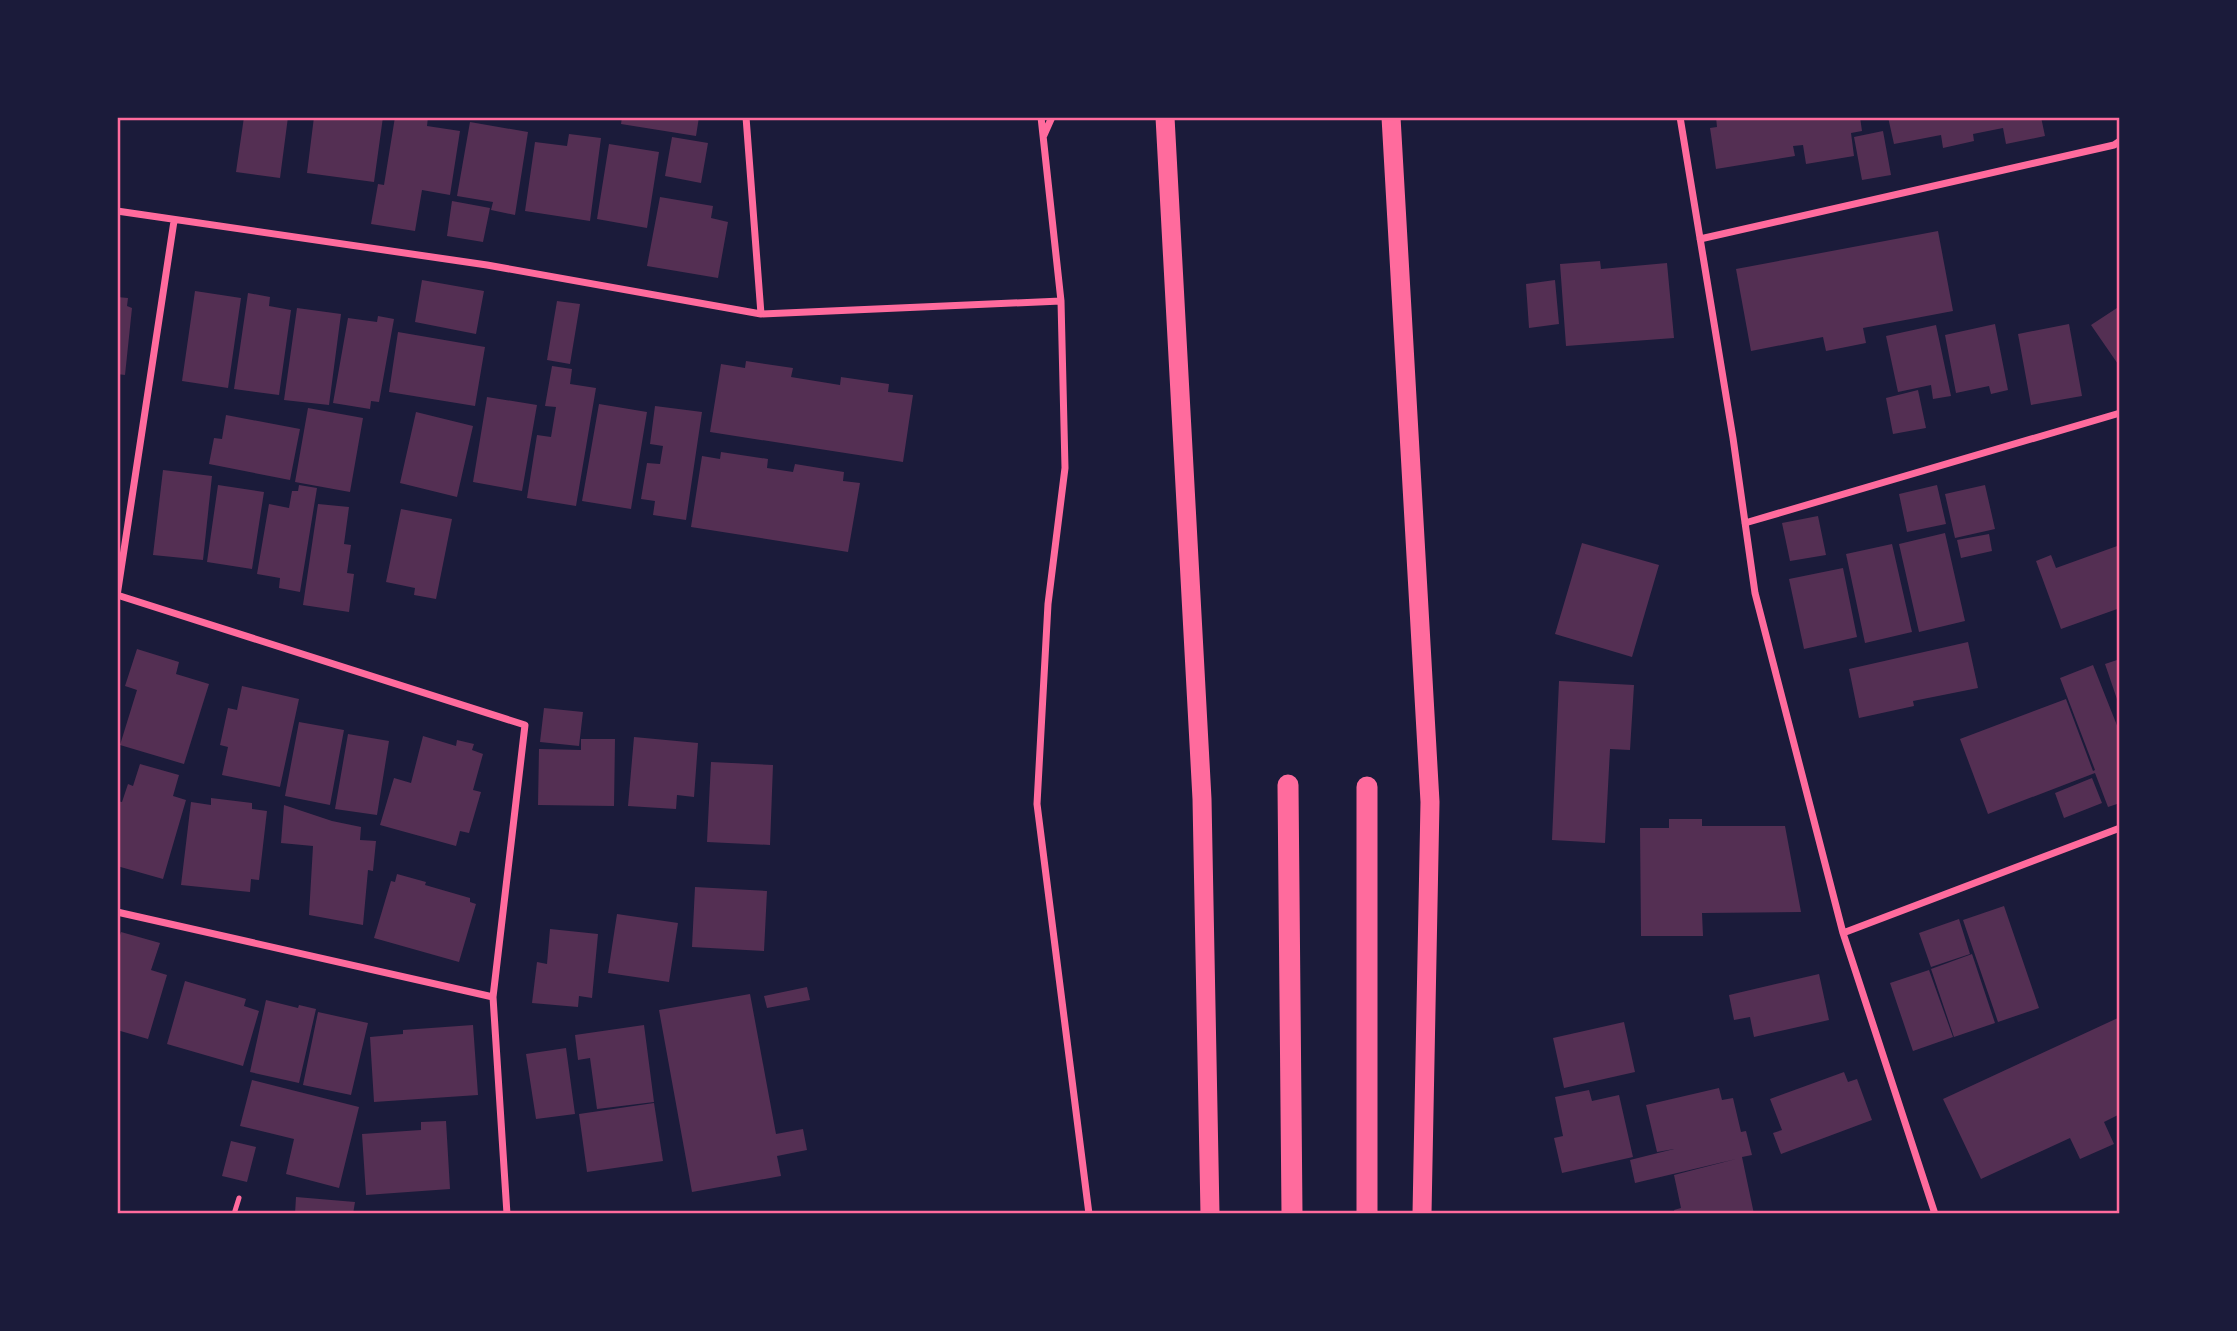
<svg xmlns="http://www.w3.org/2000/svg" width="2237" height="1331" font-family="Lora,serif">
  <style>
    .building { fill: #542f53 }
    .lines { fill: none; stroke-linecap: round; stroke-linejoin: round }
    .service { stroke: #ff6b9d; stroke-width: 5 }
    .minor { stroke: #ff6b9d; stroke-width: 7 }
    .trunk { stroke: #ff6b9d; stroke-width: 19 }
    .motorway { stroke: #ff6b9d; stroke-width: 21 }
    .neatline { fill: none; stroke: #ff6b9d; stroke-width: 2.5 }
  </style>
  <rect width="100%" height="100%" fill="#1b1b3a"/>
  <path class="building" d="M 244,117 L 288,117 L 280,178 L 236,172 Z
    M 314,117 L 383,117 L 374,182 L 307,173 Z
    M 395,117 L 428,117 L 427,126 L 460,131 L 450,195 L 422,190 L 415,231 L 371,224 L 378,184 L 384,185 Z
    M 622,117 L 699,117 L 696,136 L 621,124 Z
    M 1716,117 L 1860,117 L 1862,131 L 1851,133 L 1854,156 L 1806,164 L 1803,145 L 1793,146 L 1795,156 L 1716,169 L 1710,128 L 1717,127 Z
    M 1888,117 L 2041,117 L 2045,136 L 2006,144 L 2003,128 L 1973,134 L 1974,141 L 1943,148 L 1941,135 L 1894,144 Z
    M 470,122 L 528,132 L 515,215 L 491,210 L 493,202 L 457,196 Z
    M 1883,131 L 1891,175 L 1862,180 L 1854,137 Z
    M 569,134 L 601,138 L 590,221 L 525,211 L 535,142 L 567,146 Z
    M 672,137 L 708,143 L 701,183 L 665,176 Z
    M 609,144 L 659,152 L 647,228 L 597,219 Z
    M 660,197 L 713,206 L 711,218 L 728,222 L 718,278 L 647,266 Z
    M 452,201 L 490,208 L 483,242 L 447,236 Z
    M 1938,231 L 1953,311 L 1863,328 L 1866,343 L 1826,351 L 1823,337 L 1751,351 L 1736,269 Z
    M 1600,261 L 1601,269 L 1667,263 L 1674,338 L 1566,346 L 1560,264 Z
    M 422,280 L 484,291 L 476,334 L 415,322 Z
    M 1555,280 L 1559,324 L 1529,328 L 1526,284 Z
    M 195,291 L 241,298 L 228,388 L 182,381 Z
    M 248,293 L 270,297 L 269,306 L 291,310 L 279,395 L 234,389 Z
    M 117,297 L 128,298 L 127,306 L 132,308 L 125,375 L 117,374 Z
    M 557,301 L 580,304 L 570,364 L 547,360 Z
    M 2120,306 L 2120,367 L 2091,325 Z
    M 297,308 L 341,314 L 329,405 L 284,400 Z
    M 378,316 L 394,319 L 379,402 L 371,401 L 370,409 L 333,403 L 348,318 L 377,322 Z
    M 1995,324 L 2008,390 L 1991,394 L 1989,386 L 1956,393 L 1945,335 Z
    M 2069,324 L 2082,396 L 2031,405 L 2018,334 Z
    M 1936,325 L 1951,396 L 1933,399 L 1931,385 L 1898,392 L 1886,336 Z
    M 398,332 L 485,347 L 475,406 L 389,392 Z
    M 746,361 L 793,368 L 791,377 L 840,385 L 841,377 L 889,384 L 888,392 L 913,395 L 903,462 L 710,432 L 721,364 L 745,368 Z
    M 552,366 L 572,369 L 570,384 L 596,388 L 576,506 L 527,498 L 537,435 L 551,437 L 556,407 L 545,406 Z
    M 1918,390 L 1926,428 L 1893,434 L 1886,398 Z
    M 487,397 L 537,405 L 522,491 L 473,482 Z
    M 599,404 L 647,412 L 631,509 L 582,501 Z
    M 655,406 L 702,412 L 686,520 L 653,515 L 655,501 L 641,499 L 647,463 L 660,464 L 663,446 L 650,444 Z
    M 308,408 L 363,418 L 350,492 L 295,482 Z
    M 416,412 L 473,426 L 457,497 L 400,483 Z
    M 226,415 L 300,429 L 290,480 L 209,464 L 214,438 L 222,439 Z
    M 721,452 L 768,459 L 767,468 L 793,472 L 795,464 L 844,472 L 843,481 L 860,483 L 848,552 L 691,527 L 702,456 L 720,459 Z
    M 163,470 L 212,476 L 203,560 L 153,555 Z
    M 218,485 L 264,492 L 252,569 L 207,562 Z
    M 299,485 L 317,488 L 300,592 L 279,588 L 280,578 L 257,574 L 269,504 L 289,508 L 292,491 L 298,491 Z
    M 1937,485 L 1946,524 L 1907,532 L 1899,494 Z
    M 1985,485 L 1995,529 L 1955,538 L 1945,494 Z
    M 318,504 L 349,507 L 344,544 L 351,545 L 347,573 L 354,574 L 349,612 L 303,605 Z
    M 401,509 L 452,519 L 436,599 L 414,595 L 415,588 L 386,582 Z
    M 1818,516 L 1826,555 L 1790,561 L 1782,523 Z
    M 1945,533 L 1965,621 L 1919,632 L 1899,544 Z
    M 1989,534 L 1992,551 L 1961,558 L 1957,540 Z
    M 1582,543 L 1659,565 L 1632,657 L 1555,634 Z
    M 1892,544 L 1912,632 L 1865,643 L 1846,554 Z
    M 2120,545 L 2120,608 L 2061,629 L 2036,561 L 2051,555 L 2056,568 Z
    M 1843,568 L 1857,637 L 1804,649 L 1789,579 Z
    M 1968,642 L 1978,688 L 1913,701 L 1914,706 L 1859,718 L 1849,669 Z
    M 137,649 L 179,662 L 176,674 L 209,684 L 184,764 L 120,745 L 137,690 L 125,686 Z
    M 2120,659 L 2120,705 L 2119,705 L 2105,664 Z
    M 2093,665 L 2120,733 L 2120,803 L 2108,807 L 2095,773 L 1988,814 L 1960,739 L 2066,699 L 2093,771 L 2095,770 L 2060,678 Z
    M 1559,681 L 1634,685 L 1630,750 L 1610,749 L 1605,843 L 1552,840 Z
    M 242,686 L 299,699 L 280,787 L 222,775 L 228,747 L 220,745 L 228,708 L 237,710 Z
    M 544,708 L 583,712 L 579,746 L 540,742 Z
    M 299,722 L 344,730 L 330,805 L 285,796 Z
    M 348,734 L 389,741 L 377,815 L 335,809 Z
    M 423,736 L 456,746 L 457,740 L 474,744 L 472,750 L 483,754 L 473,790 L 481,792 L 469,833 L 460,831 L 456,846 L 380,825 L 394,778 L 411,783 Z
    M 634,737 L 698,743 L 694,797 L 677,795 L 676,809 L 628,806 Z
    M 581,739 L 615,739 L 614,806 L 538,805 L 539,749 L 581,750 Z
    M 711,762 L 773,765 L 770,845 L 707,842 Z
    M 140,764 L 179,775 L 173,796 L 186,800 L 163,879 L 117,866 L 117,801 L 122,802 L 128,784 L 133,786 Z
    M 2092,778 L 2102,803 L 2064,818 L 2055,793 Z
    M 211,798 L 252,803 L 252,809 L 267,811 L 259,880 L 251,879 L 250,892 L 181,885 L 191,802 L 211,805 Z
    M 284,805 L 332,821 L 361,827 L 360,840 L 376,841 L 373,871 L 368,870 L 363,925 L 309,915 L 313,846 L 281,843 Z
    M 1669,819 L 1702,819 L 1702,826 L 1785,826 L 1801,912 L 1702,913 L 1703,936 L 1641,936 L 1640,828 L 1669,828 Z
    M 397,874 L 426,882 L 425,885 L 470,898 L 470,902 L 476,904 L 459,962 L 374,938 L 391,881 L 395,882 Z
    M 695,887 L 767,891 L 764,951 L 692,947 Z
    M 2004,906 L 2039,1008 L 1998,1022 L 1963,920 Z
    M 617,914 L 678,923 L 669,982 L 608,973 Z
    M 1959,919 L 1970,954 L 1931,967 L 1919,933 Z
    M 550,929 L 598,934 L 592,998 L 579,996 L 578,1007 L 532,1003 L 537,962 L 547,964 Z
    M 121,932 L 160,943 L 151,970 L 167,975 L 148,1039 L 117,1030 L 117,944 Z
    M 1972,954 L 1995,1023 L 1954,1037 L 1931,969 Z
    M 1929,970 L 1953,1037 L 1913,1051 L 1890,983 Z
    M 1819,974 L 1829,1020 L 1754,1037 L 1750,1017 L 1734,1020 L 1729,995 Z
    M 185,981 L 246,999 L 244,1006 L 259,1011 L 243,1066 L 167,1044 Z
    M 807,987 L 810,1000 L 767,1008 L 764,996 Z
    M 750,994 L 776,1134 L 803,1129 L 807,1150 L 777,1156 L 781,1176 L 692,1192 L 659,1010 Z
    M 266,1000 L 298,1008 L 299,1005 L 316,1009 L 299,1083 L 250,1072 Z
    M 318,1012 L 368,1023 L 351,1095 L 303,1085 Z
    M 2120,1017 L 2120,1114 L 2104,1122 L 2114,1144 L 2080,1159 L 2070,1138 L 1981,1179 L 1943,1099 Z
    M 1624,1022 L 1635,1072 L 1564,1088 L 1553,1038 Z
    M 473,1025 L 478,1095 L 374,1102 L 370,1037 L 403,1034 L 403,1030 Z
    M 644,1025 L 654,1102 L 597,1109 L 590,1058 L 578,1060 L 575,1035 Z
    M 566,1048 L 575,1114 L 536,1119 L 526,1054 Z
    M 1844,1072 L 1848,1082 L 1857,1079 L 1872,1120 L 1781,1154 L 1773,1133 L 1782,1130 L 1770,1099 Z
    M 252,1080 L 359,1107 L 339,1188 L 286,1174 L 294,1139 L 240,1126 Z
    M 1719,1088 L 1722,1100 L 1733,1098 L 1741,1132 L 1746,1131 L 1752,1155 L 1742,1157 L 1754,1214 L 1675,1214 L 1674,1210 L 1681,1208 L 1674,1175 L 1736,1159 L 1635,1183 L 1630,1160 L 1674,1149 L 1657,1152 L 1646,1105 Z
    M 1589,1090 L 1592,1101 L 1619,1095 L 1633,1157 L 1562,1173 L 1554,1138 L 1563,1136 L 1555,1097 Z
    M 654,1103 L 663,1161 L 587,1172 L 579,1114 Z
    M 446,1121 L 450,1189 L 366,1195 L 362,1134 L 421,1130 L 421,1122 Z
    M 231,1141 L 256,1147 L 247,1182 L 222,1176 Z
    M 296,1197 L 355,1202 L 353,1214 L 295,1214 Z"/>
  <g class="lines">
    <path class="service" d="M 234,1214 L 239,1198"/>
    <path class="minor" d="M 746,117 L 761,314
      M 1041,117 L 1061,301
      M 1680,117 L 1733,438 L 1755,593 L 1843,933 L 1935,1214
      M 1044,135 L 1052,117
      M 117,211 L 487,265 L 761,314 L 1061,301 L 1065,468 L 1048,604 L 1037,804 L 1089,1214
      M 1700,239 L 2114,145 L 2120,141
      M 1745,523 L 2120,413
      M 117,595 L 525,725 L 493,997 L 507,1214
      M 117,596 L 174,221
      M 117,912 L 493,997
      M 1843,933 L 2120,828"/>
    <path class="trunk" d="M 1165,117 L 1202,799 L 1210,1214
      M 1391,117 L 1430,802 L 1422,1214"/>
    <path class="motorway" d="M 1288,785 L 1292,1214
      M 1367,1214 L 1367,787"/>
  </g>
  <rect width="2237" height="1331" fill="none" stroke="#1b1b3a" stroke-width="238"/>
  <rect x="119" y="119" width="1999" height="1093" class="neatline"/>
</svg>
